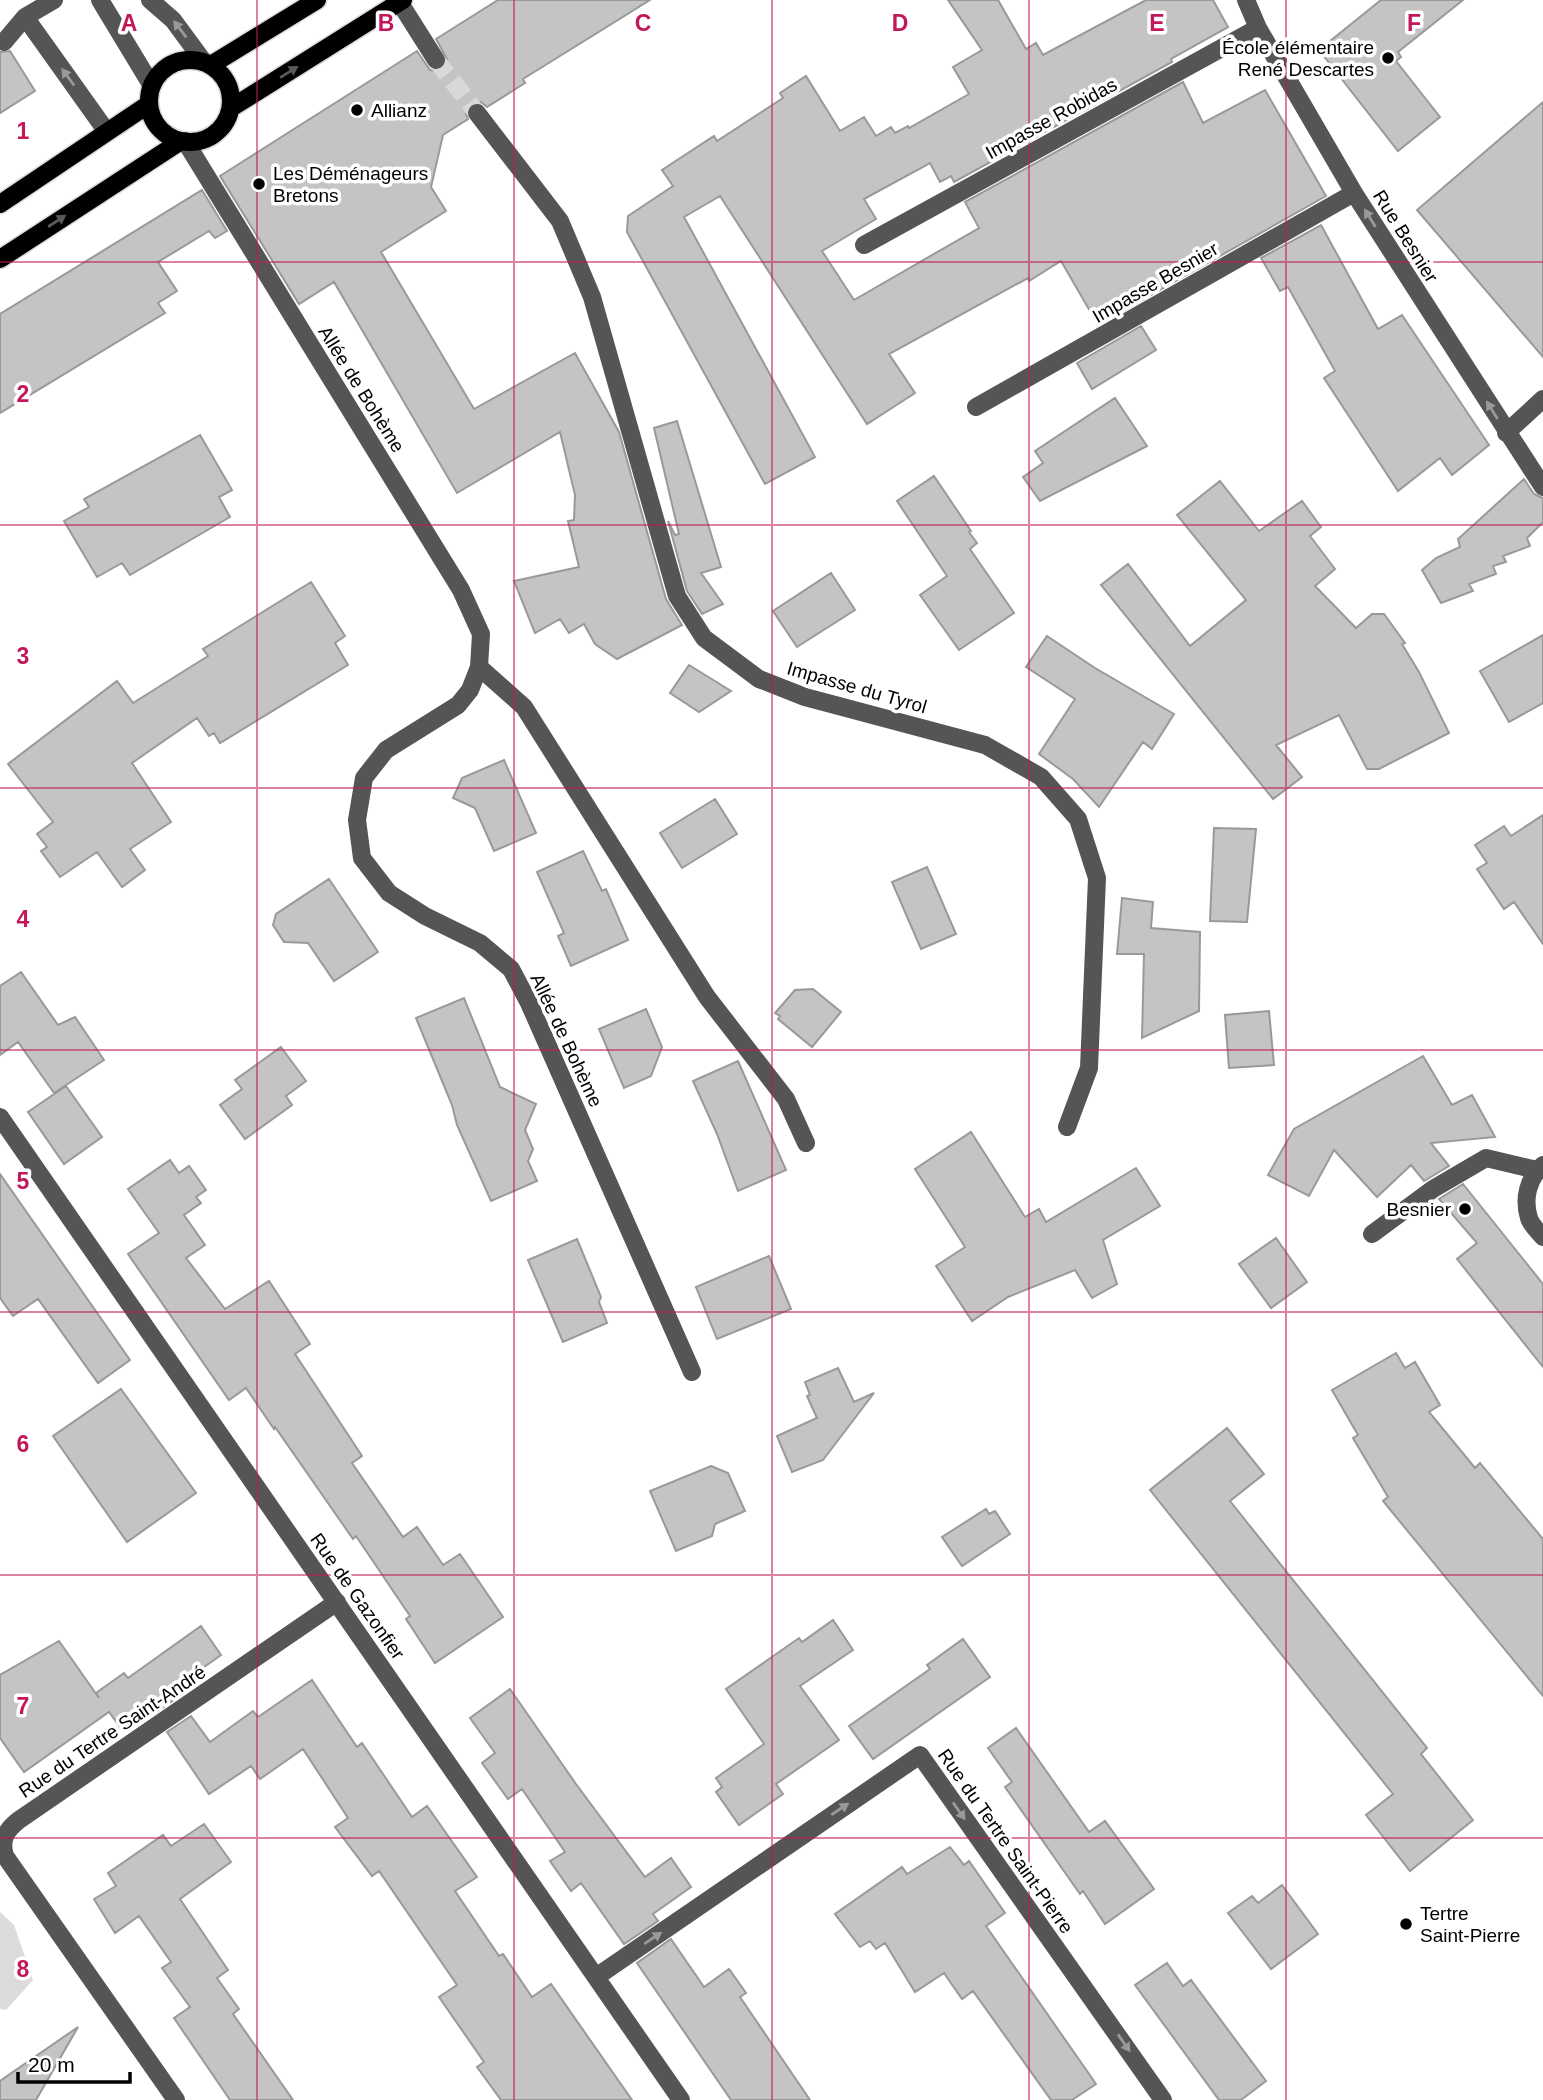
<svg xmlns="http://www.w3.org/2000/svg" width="1543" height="2100" font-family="Arial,sans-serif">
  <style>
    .green { fill: #dcdcdc }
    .building { fill: #c4c4c4; stroke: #999; stroke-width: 2 }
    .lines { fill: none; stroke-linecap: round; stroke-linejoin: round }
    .minor-tunnel { stroke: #d9d9d9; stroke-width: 18; stroke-dasharray: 18 9; stroke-linecap: butt }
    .major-casing { stroke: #dbdbdb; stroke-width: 21 }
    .minor { stroke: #555; stroke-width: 18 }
    .major { stroke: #000; stroke-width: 18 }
    .oneway { fill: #999 }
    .oneway2 { fill: #595959 }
    .grid { fill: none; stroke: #c2185b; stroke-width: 2; stroke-opacity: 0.55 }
    .poi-dot { fill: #000; stroke: #fff; stroke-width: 2.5 }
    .labels { text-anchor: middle; stroke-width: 7; stroke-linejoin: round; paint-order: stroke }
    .poi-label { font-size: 19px; fill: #000; stroke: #fff; text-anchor: start }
    .street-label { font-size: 19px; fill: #000; stroke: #fff }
    .grid-label { font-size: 23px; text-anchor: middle; font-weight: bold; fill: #c2185b; stroke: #fff; stroke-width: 7; stroke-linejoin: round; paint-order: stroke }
  </style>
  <rect width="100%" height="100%" fill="#fff"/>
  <path class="green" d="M 0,1912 L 14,1925 L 33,1980 L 6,2010 L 0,2009 Z"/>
  <path class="building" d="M 498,0 L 650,0 L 523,79 L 525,83 L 487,107 L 481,102 L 470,104 L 466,114 L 468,119 L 443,135 L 431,187 L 446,211 L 381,252 L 474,409 L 575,353 L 619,432 L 666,599 L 682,625 L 617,659 L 595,644 L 584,624 L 569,633 L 560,619 L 535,633 L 514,581 L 579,567 L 568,521 L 574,520 L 575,495 L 560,432 L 457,493 L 334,282 L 299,304 L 220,176 L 417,51 L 430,70 L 436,71 L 443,69 L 447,59 L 436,39 Z
    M 948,0 L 998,0 L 1026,49 L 1036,43 L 1043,55 L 1146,0 L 1213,0 L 1228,27 L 1171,59 L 1172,62 L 954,182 L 951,176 L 940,182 L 930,163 L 864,199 L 876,219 L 822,251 L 854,300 L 979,228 L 965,202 L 1183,82 L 1203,123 L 1265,90 L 1326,196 L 1098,325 L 1061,261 L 1029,281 L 1028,278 L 889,354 L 915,393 L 867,424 L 720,196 L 684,217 L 815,457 L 765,484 L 627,232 L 628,216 L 673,186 L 662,170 L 714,136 L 717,141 L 783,98 L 780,93 L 806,76 L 840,131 L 864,117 L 876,136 L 891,127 L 895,133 L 908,126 L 909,128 L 969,94 L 953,67 L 982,50 Z
    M 1381,0 L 1463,0 L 1398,52 L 1401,57 L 1396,61 L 1440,117 L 1398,151 L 1319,50 Z
    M 10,51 L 35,91 L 0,113 L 0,52 Z
    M 1543,102 L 1543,357 L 1417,210 Z
    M 202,190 L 227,231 L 215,238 L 209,231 L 158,262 L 177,291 L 158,303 L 165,313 L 0,413 L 0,314 Z
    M 1321,225 L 1378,329 L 1402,315 L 1489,445 L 1452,475 L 1440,458 L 1398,491 L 1324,378 L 1335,371 L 1288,287 L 1280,291 L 1261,258 Z
    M 1141,326 L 1156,350 L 1092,389 L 1077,363 Z
    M 1115,398 L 1147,446 L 1040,501 L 1023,477 L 1043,463 L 1035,451 Z
    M 677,421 L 721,567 L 701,573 L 723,604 L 702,614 L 687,591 L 668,521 L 675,535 L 679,534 L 654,428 Z
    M 200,435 L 232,490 L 219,497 L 230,517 L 130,575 L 122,563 L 97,577 L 64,521 L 89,507 L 84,499 Z
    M 934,476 L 971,531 L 969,532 L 977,543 L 970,549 L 1014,613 L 959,650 L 920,595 L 947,576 L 897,501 Z
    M 1524,479 L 1534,494 L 1543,498 L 1543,522 L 1527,538 L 1530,546 L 1503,556 L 1506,562 L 1493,566 L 1496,574 L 1469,584 L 1473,591 L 1441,603 L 1422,570 L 1436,558 L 1460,547 L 1458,539 Z
    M 1220,481 L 1259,531 L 1302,501 L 1321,527 L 1310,536 L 1335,569 L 1315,586 L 1356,628 L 1372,614 L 1384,614 L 1405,643 L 1402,644 L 1419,672 L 1449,733 L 1379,769 L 1367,769 L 1339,715 L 1276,745 L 1302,777 L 1273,799 L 1101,585 L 1128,564 L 1190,646 L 1246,600 L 1177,515 Z
    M 831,573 L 855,610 L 797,647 L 773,611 Z
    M 311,582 L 345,636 L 335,643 L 348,665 L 220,743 L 214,733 L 209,736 L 197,718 L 132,763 L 171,822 L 130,849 L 145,870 L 122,887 L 97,852 L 60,877 L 41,851 L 47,847 L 37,834 L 53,822 L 8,764 L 117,681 L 133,703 L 208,656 L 203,649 Z
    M 1543,635 L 1543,703 L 1509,722 L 1480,671 Z
    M 1047,636 L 1095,668 L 1174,714 L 1152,749 L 1143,742 L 1099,807 L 1073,779 L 1039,754 L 1075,699 L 1026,667 Z
    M 689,665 L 731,691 L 699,712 L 670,693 Z
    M 504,760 L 536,833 L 494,851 L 475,808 L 453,798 L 462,778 Z
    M 715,799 L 737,834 L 682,868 L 660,833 Z
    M 1543,815 L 1543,944 L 1514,902 L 1504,909 L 1477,869 L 1487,863 L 1475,845 L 1504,826 L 1511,836 Z
    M 1214,828 L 1256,829 L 1247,922 L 1210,921 Z
    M 583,851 L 602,891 L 606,889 L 628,940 L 571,966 L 558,936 L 564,933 L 537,872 Z
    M 927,867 L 956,934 L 921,949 L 892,882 Z
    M 329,879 L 378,952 L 334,981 L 308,943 L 284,942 L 273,925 L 276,914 Z
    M 1122,898 L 1153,902 L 1151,928 L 1200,932 L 1199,1011 L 1142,1038 L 1144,954 L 1117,954 Z
    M 21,972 L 58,1025 L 75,1017 L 104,1060 L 54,1093 L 18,1042 L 0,1055 L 0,986 Z
    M 813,989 L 841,1012 L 812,1047 L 778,1019 L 780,1016 L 775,1013 L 795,990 Z
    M 464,998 L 500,1087 L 536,1104 L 525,1130 L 533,1149 L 528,1161 L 537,1181 L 491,1201 L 457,1125 L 452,1105 L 416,1018 Z
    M 646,1009 L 662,1047 L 651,1076 L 624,1088 L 599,1029 Z
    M 1269,1011 L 1274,1065 L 1229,1068 L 1225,1015 Z
    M 281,1047 L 306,1081 L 286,1096 L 292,1105 L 245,1139 L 220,1105 L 242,1089 L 235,1080 Z
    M 1423,1056 L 1452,1105 L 1472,1095 L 1495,1137 L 1431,1143 L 1449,1166 L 1424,1181 L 1411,1165 L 1377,1197 L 1334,1150 L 1309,1196 L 1268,1175 L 1294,1129 Z
    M 738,1061 L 786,1170 L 738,1191 L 717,1134 L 693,1081 Z
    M 66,1086 L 102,1137 L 64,1164 L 28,1112 Z
    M 971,1132 L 1025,1217 L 1039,1209 L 1046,1222 L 1136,1168 L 1160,1206 L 1103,1240 L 1117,1284 L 1092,1298 L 1075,1270 L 1008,1297 L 972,1321 L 936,1266 L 965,1247 L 915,1169 Z
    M 170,1160 L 179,1173 L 189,1166 L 206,1190 L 196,1197 L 201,1203 L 184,1215 L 205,1245 L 186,1258 L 225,1309 L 269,1281 L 310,1344 L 295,1354 L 362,1456 L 352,1463 L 403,1537 L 417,1527 L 443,1565 L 460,1554 L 503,1617 L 435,1663 L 406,1619 L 410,1616 L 356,1536 L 353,1539 L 275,1427 L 274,1429 L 246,1388 L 229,1400 L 128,1254 L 159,1233 L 128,1189 Z
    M 0,1174 L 130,1360 L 98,1383 L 38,1299 L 13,1316 L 0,1298 Z
    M 1463,1184 L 1543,1284 L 1543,1367 L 1457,1259 L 1477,1243 L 1439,1199 Z
    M 1276,1238 L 1307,1282 L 1271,1308 L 1239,1264 Z
    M 577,1239 L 601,1297 L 599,1302 L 607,1323 L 563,1342 L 528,1260 Z
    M 769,1256 L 791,1309 L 717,1339 L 696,1287 Z
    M 1396,1353 L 1405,1368 L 1415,1362 L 1440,1405 L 1429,1412 L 1475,1468 L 1480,1463 L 1543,1539 L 1543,1696 L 1383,1501 L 1388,1497 L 1353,1438 L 1358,1435 L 1332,1390 Z
    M 838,1368 L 854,1402 L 874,1393 L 823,1460 L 792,1472 L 777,1436 L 817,1418 L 807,1396 L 810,1395 L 805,1382 Z
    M 121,1389 L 196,1493 L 127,1542 L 53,1436 Z
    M 1227,1428 L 1264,1474 L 1230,1501 L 1427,1748 L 1421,1754 L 1473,1820 L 1410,1871 L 1366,1815 L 1393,1794 L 1150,1490 Z
    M 711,1466 L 728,1473 L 745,1511 L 715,1524 L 712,1536 L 676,1551 L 650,1491 Z
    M 986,1509 L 989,1514 L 995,1511 L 1010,1534 L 962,1566 L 942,1537 Z
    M 833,1620 L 853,1650 L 800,1686 L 839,1740 L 776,1784 L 783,1794 L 739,1825 L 716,1792 L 722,1787 L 716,1778 L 764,1744 L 726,1689 L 799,1638 L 802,1642 Z
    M 201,1626 L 221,1655 L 173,1689 L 178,1697 L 154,1714 L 149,1706 L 120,1727 L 109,1712 L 24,1772 L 0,1738 L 0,1675 L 59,1641 L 99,1698 L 96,1693 L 124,1673 L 128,1678 Z
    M 963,1639 L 990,1677 L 873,1759 L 849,1726 L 930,1669 L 927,1665 Z
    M 312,1680 L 357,1747 L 362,1743 L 412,1817 L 427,1806 L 477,1877 L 455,1891 L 499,1956 L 503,1954 L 532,1997 L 551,1984 L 632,2100 L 501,2100 L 477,2067 L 484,2062 L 439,1997 L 457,1985 L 379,1871 L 372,1876 L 335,1827 L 348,1818 L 303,1749 L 260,1779 L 251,1766 L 209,1794 L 167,1732 L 191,1716 L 210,1742 L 253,1711 L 258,1717 Z
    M 510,1689 L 576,1784 L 645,1877 L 671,1858 L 691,1887 L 653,1914 L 658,1921 L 624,1944 L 581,1883 L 571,1891 L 550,1861 L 565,1852 L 522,1789 L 508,1799 L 482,1763 L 495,1753 L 470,1718 Z
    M 1016,1728 L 1089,1832 L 1105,1821 L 1154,1889 L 1105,1924 L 1083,1891 L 1080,1894 L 1005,1787 L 1012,1782 L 988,1748 Z
    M 204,1824 L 231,1862 L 180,1899 L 228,1970 L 217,1978 L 239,2009 L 233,2014 L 293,2100 L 230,2100 L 174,2018 L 190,2007 L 162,1968 L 171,1962 L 139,1916 L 115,1933 L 94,1899 L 116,1886 L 108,1873 L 163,1835 L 171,1846 Z
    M 950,1847 L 964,1865 L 969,1861 L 1005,1913 L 986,1926 L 1096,2084 L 1072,2100 L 1051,2100 L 973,1991 L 962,1999 L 944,1973 L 915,1992 L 885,1943 L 876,1949 L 870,1941 L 860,1947 L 835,1914 L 902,1867 L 907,1874 Z
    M 1282,1885 L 1318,1934 L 1271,1969 L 1228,1913 L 1252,1896 L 1258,1903 Z
    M 671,1939 L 704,1987 L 729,1969 L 746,1993 L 740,1997 L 810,2100 L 731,2100 L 637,1963 Z
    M 1167,1963 L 1183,1986 L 1191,1980 L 1266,2081 L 1241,2100 L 1219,2100 L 1135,1985 Z
    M 78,2027 L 36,2100 L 0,2100 L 0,2081 Z"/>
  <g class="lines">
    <path class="minor-tunnel" d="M 436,60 L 477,113"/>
    <g class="major-casing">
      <path id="major" d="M149 101a41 41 0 1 1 82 0a41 41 0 1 1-82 0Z
        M 211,65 L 317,0
        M 231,108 L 403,0
        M 0,204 L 149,104
        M 0,259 L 181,141"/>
    </g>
    <path class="minor" d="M 100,0 L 152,86
      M 150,0 L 173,20 L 204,62
      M 398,0 L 436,60
      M 1246,0 L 1258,28 L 1354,193 L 1543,487
      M 25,17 L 107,132
      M 4,42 L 25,17 L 54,0
      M 477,113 L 560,221 L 592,297 L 677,596 L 704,638 L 759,679 L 805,697 L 985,745 L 1041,777 L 1078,819 L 1097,878 L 1089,1068 L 1067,1127
      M 185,141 L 461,590 L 481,634 L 479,667 L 470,690 L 458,705 L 386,750 L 364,778 L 357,820 L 362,858 L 389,893 L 425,916 L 480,943 L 511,969 L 529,1003 L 692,1372
      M 864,245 L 1258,28
      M 976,407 L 1354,193
      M 1506,433 L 1543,399
      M 479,667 L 524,707 L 707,997 L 786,1099 L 806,1143
      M 0,1117 L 681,2100
      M 1543,1165 C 1528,1178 1523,1199 1529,1218 C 1531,1225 1538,1231 1543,1237
      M 1372,1234 L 1433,1189 L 1486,1158 L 1537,1170
      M 596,1977 L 920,1755 L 1163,2100
      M 176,2100 L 5,1856 C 0,1840 6,1830 19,1820 L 337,1602"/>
    <use href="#major" class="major"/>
  </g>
  <defs><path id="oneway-solid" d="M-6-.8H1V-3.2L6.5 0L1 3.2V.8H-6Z" transform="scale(1.75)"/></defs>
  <g class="oneway">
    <use href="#oneway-solid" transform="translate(180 29) rotate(-127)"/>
    <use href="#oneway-solid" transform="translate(68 77) rotate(-126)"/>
    <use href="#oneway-solid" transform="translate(1370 218) rotate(-122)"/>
    <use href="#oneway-solid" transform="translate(1492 410) rotate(-122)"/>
    <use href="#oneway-solid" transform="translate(840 1809) rotate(-34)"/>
    <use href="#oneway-solid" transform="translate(959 1811) rotate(55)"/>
    <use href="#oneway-solid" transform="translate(653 1938) rotate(-34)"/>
    <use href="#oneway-solid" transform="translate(1124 2043) rotate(55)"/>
  </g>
  <g class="oneway2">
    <use href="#oneway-solid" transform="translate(289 72) rotate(-32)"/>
    <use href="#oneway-solid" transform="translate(57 221) rotate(-33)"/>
  </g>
  <path class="grid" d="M 257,0 L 257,2100M 514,0 L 514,2100M 772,0 L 772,2100M 1029,0 L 1029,2100M 1286,0 L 1286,2100M 0,262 L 1543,262M 0,525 L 1543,525M 0,788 L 1543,788M 0,1050 L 1543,1050M 0,1312 L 1543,1312M 0,1575 L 1543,1575M 0,1838 L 1543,1838"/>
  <g class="poi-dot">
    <circle cx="1388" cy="58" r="7"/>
    <circle cx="357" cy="110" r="7"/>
    <circle cx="259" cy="184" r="7"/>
    <circle cx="1465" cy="1209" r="7"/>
    <circle cx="1406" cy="1924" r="7"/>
  </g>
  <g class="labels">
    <g class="poi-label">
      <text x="1374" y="54" text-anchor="end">École élémentaire<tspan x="1374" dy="22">René Descartes</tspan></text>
      <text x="371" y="117">Allianz</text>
      <text x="273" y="180">Les Déménageurs<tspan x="273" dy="22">Bretons</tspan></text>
      <text x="1451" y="1216" text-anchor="end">Besnier</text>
      <text x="1420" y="1920">Tertre<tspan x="1420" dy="22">Saint-Pierre</tspan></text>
    </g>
    <g class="street-label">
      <text transform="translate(1051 118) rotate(-29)" y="7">Impasse Robidas</text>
      <text transform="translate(1406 236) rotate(58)" y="7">Rue Besnier</text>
      <text transform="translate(1155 282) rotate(-30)" y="7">Impasse Besnier</text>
      <text transform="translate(362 389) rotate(58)" y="7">Allée de Bohème</text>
      <text transform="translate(857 687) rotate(16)" y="7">Impasse du Tyrol</text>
      <text transform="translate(567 1040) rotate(65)" y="7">Allée de Bohème</text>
      <text transform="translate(358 1596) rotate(55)" y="7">Rue de Gazonfier</text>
      <text transform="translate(112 1731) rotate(-34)" y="7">Rue du Tertre Saint-André</text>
      <text transform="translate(1006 1841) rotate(55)" y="7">Rue du Tertre Saint-Pierre</text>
    </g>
  </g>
  <g class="grid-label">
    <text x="129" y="31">A</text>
    <text x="386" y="31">B</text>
    <text x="643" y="31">C</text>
    <text x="900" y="31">D</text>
    <text x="1157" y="31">E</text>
    <text x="1414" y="31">F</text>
    <text x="23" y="139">1</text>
    <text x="23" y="402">2</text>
    <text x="23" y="664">3</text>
    <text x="23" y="927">4</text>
    <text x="23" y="1189">5</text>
    <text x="23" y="1452">6</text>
    <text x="23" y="1714">7</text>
    <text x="23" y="1977">8</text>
  </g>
  <path d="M18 2072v10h112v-10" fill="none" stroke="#000000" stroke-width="3.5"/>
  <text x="28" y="2072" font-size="21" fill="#000000" stroke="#ffffff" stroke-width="5" paint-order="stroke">20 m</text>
</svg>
